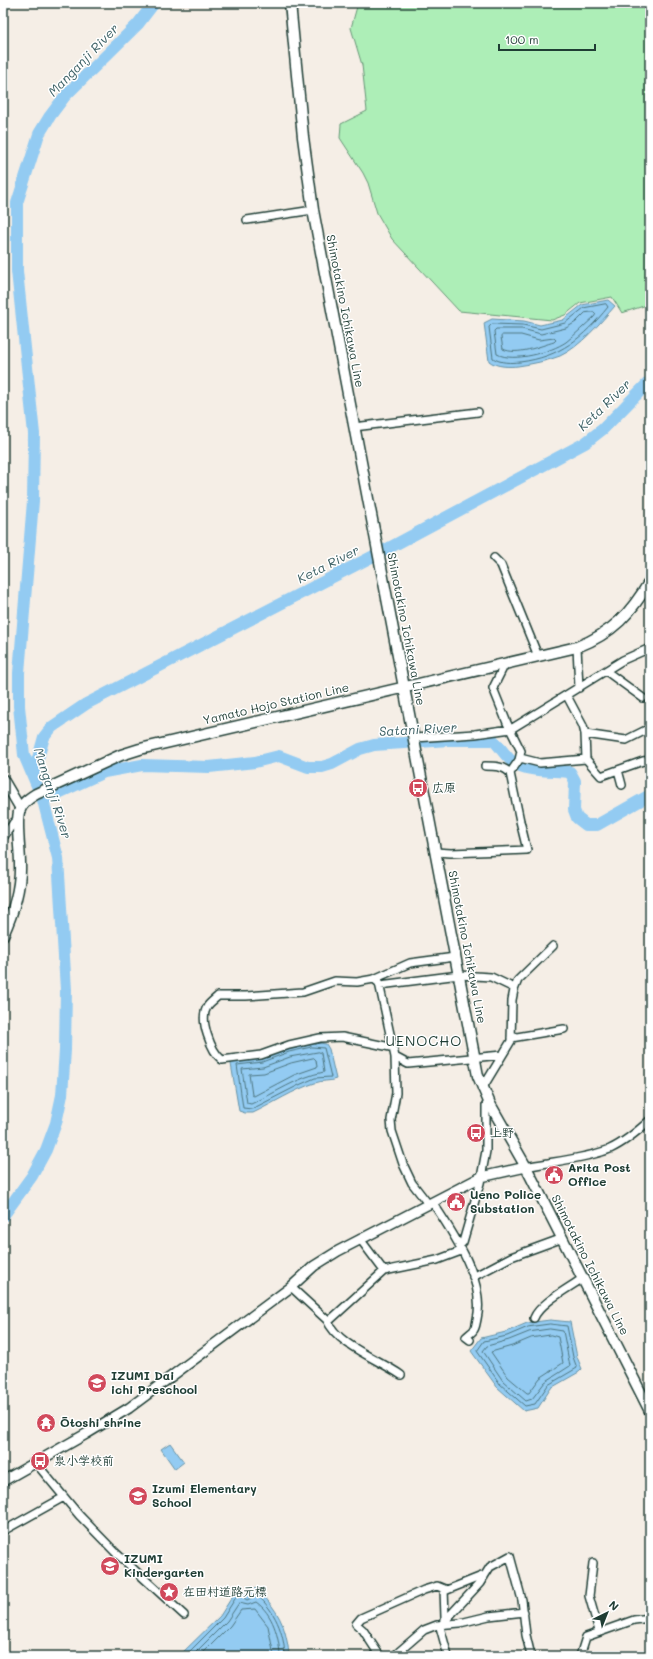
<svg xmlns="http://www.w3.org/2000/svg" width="653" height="1659" font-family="Mali,'Klee One',sans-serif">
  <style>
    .green { fill: #adeeb7; stroke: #669676 }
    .water { fill: #93cbf2; stroke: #6592a6 }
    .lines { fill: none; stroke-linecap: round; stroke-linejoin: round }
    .shore { stroke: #4d7680; stroke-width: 1 }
    .river { stroke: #93cbf2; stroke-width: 12 }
    .minor-casing { stroke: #1f3d34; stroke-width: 10 }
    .tertiary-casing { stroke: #1f3d34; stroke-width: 12 }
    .secondary-casing { stroke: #1f3d34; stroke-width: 13 }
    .minor { stroke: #fff; stroke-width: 7 }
    .tertiary { stroke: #fff; stroke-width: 9 }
    .secondary { stroke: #fff; stroke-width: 10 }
    .labels { text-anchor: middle; stroke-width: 3; stroke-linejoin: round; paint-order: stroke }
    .street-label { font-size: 12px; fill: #1f3d34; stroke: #fff }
    .poi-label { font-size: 12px; font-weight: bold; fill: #1f3d34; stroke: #fff; text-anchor: start }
    .water-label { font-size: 13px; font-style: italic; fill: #3c6064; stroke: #fff }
    .quarter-label { font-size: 14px; letter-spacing: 1px; fill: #1f3d34; stroke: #fff }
  </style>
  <rect width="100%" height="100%" fill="#f5eee6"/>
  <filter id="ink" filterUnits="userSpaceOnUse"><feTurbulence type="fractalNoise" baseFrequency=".025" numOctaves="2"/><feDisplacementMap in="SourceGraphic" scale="8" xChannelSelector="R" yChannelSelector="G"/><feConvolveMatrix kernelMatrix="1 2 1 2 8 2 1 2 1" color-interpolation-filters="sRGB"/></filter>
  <g filter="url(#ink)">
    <path class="green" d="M 358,3 L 650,3 L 650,304 L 622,313 L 612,297 L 580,303 L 565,315 L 552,320 L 459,311 L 392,239 L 377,213 L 368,183 L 363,173 L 340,138 L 341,124 L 367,111 L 362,65 L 351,28 Z"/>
    <path class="water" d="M 608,300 L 615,306 C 601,322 580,347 560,356 C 547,361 532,364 518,366 C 510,367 496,367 489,361 L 484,323 L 492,319 L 524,321 L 540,325 L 563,320 L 582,305 Z
      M 319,1043 L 326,1044 L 329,1049 L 336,1079 C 329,1082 322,1080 315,1083 C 293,1090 274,1103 253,1113 L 245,1113 L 239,1111 L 231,1064 L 233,1061 Z
      M 550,1320 L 570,1322 L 577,1357 L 582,1369 L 579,1372 L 551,1388 L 538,1408 L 524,1411 L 497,1387 L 471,1351 L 481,1338 L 506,1332 L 527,1323 Z
      M 170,1443 L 184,1462 L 175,1469 L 161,1449 Z
      M 237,1587 L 248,1596 L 256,1588 C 272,1604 283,1618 287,1641 C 288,1646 289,1651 289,1656 L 179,1656 L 220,1616 L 232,1597 L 234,1589 Z"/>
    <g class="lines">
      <path class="shore" d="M 606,304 L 608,307 C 583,338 560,357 520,362 C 511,363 500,363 493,358 L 489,327 L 492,324 L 523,325 L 541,329 L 565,323 L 584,308 Z
        M 594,312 L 596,314 L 594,317 C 585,325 576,334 566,342 C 551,352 514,363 497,354 L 494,331 L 496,329 L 522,329 L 541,334 L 566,328 L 576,322 L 585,313 Z
        M 503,335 L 521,335 L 539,340 L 554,338 L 556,340 L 554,342 C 540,346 517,356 503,349 L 501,337 Z
        M 312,1047 L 324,1048 L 331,1077 L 315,1078 L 299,1085 L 252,1109 L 243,1108 L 237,1065 L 262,1062 L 289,1052 Z
        M 319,1052 L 321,1053 L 324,1072 C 297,1077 276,1093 251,1104 L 247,1103 L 242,1069 L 263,1067 L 290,1057 Z
        M 314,1058 L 316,1060 L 317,1067 L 294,1075 L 254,1096 L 252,1095 L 249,1074 L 264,1073 L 291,1063 Z
        M 550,1324 L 567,1326 L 573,1357 L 577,1368 L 548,1385 L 535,1404 L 525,1406 L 500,1384 L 477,1351 L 484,1341 L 507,1336 L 528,1327 Z
        M 550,1329 L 563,1331 L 570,1366 L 545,1382 L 532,1399 L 526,1401 L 503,1381 L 483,1351 L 487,1346 L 509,1340 L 529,1332 Z
        M 551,1335 L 558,1337 L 563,1363 L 540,1378 L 529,1393 L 527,1393 L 508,1377 L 491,1352 L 512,1346 L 531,1338 Z
        M 185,1656 L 223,1618 L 238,1594 L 247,1600 L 257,1595 C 275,1611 284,1632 285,1656
        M 192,1656 L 227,1621 L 239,1603 L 248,1605 L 256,1602 C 273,1614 279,1636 280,1656
        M 200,1656 L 230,1626 L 241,1610 L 255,1609 L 268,1626 L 274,1656"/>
      <path class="river" d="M 33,776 L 44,737 L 52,727 L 86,704 L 387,549 L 585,443 L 603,429 L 650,381
        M 43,800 L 104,772 L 142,765 L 209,767 L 255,762 L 279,756 L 308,767 L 322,767 L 332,764 L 360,749 L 374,745 L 449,740 L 493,740 C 500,746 505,756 512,761 C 527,773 552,770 570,772 L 575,781 L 574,810 L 577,818 L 586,825 L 597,825 L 650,795
        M 3,1216 L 32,1176 L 46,1150 L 56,1123 L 62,1095 L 65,1050 L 66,990 L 58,858 L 43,800 L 24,755 L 19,706 L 19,673 L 33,501 L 34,434 L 17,271 L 17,203 L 39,134 L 50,116 L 65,96 L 138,24 L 154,3"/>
      <g class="minor-casing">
        <path id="minor" d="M 247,220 L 313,210
          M 354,427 L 478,412
          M 494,558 L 501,565 L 538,656
          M 577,647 L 579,688
          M 505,664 L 493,688 L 507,723 L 521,751 L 519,760 L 510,773
          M 606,671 L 643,698
          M 567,696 L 583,726 L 585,734 L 586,759
          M 585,734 L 626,740 L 650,728
          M 414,738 L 475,734 L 511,729 L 623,660 L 650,648
          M 520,758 L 540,763 L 586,759 L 601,776 L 643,761 L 650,760
          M 618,770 L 622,785
          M 3,838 L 14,822 L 18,819
          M 435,852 L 451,853 L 527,850 L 520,821 L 510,773 C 504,766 494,766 485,766
          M 374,979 L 379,983 L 395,1057 L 396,1093 L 391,1120 L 392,1131 L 403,1164 L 412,1183 L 429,1205
          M 380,985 L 459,975 L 491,977 L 514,988
          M 511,1038 L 564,1029
          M 393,1046 L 390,1047 L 342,1037 L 320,1038 L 289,1045 L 261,1055 L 222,1060 C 211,1051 199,1020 207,1007 C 209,1003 215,999 218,996 L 246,996 L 303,992 L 335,981 L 357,982 L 374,979 L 410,963 L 455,957
          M 395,1057 L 408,1064 L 502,1055
          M 482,1089 L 511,1041 L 512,1000 L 514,990 L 518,980 L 553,946
          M 526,1167 C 550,1162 589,1158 610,1149 C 625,1142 638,1131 650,1120
          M 433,1203 C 453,1233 486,1281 477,1319 C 476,1323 476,1328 473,1331 C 471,1333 468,1335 466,1337 L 470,1340
          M 360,1239 L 384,1271
          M 459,1246 L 463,1242 L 480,1183 L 486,1151 L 486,1105 L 490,1104
          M 473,1277 L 511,1257 L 563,1238
          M 291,1287 L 327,1320 C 337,1345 380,1360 401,1375
          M 534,1318 C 540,1303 569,1288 583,1278
          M 328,1322 L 384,1271 L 437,1260 L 461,1251
          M 35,1462 L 79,1515 L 116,1553 L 184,1615
          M 3,1531 L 64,1497
          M 593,1563 L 589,1596 L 599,1631
          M 444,1589 L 445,1618 L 446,1619
          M 380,1656 L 363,1630 L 356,1624 L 361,1618 L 424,1590 L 437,1586 L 447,1590 L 482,1576 L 484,1577
          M 394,1656 L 424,1630 L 437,1625 L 460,1623 L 489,1616 L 524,1612
          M 448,1656 L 440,1627 L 442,1624 L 480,1583 L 490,1567 L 510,1556 L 522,1600 L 526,1635 L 531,1656
          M 580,1656 L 586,1637 L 634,1620 L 650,1618"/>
      </g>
      <g class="tertiary-casing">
        <path id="tertiary" d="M 3,779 L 20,808
          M 3,1481 L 86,1434 L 129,1408 L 291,1287 L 314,1266 L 338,1251 L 481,1177 L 526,1167"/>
      </g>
      <g class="secondary-casing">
        <path id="secondary" d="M 290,3 L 303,137 L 313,210 L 478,1076 L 490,1104 L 526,1167 L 650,1411
          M 3,935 C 13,913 21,888 20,864 C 20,850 16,824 19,812 C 22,803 28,799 36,794 L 121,755 L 140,749 L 577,647 C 613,633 631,613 650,581"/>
      </g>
      <use href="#minor" class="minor"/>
      <use href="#tertiary" class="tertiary"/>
      <use href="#secondary" class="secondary"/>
    </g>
  </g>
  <defs>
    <g id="bus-disc" transform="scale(1)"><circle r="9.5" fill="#d1495b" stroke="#fff"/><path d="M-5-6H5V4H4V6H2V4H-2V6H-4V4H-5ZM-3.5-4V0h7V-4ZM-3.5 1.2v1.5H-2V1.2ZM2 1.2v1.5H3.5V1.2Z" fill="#fff"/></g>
    <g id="civic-disc" transform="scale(1)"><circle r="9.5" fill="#d1495b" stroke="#fff"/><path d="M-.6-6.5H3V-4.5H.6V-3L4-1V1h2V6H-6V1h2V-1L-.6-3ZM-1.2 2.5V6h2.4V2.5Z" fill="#fff"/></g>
    <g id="school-disc" transform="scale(1)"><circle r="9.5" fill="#d1495b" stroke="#fff"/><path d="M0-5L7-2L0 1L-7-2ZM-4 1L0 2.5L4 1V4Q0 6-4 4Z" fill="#fff"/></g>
    <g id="temple-disc" transform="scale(1)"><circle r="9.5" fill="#d1495b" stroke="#fff"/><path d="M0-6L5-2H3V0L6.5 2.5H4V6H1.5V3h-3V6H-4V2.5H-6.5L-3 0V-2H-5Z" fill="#fff"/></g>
    <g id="sight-disc" transform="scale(1)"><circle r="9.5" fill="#d1495b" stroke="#fff"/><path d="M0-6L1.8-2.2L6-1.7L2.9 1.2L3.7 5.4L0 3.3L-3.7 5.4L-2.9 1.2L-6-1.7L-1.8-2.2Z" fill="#fff"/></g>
  </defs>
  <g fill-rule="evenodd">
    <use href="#bus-disc" x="418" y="788"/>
    <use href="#bus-disc" x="476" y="1133"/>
    <use href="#civic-disc" x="554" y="1175"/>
    <use href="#civic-disc" x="456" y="1202"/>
    <use href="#school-disc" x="97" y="1383"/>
    <use href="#temple-disc" x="46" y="1423"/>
    <use href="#bus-disc" x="40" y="1461"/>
    <use href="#school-disc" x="138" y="1496"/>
    <use href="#school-disc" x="110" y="1566"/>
    <use href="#sight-disc" x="169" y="1592"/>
  </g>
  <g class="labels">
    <g class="street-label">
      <text transform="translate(345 311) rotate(79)" y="4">Shimotakino Ichikawa Line</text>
      <text transform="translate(406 629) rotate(79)" y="4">Shimotakino Ichikawa Line</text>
      <text transform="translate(276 704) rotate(-13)" y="4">Yamato Hojo Station Line</text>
      <text transform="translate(467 947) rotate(79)" y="4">Shimotakino Ichikawa Line</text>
      <text transform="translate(590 1265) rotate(63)" y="4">Shimotakino Ichikawa Line</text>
    </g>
    <g class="poi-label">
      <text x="432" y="792">広原</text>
      <text x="490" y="1137">上野</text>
      <text x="568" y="1172">Arita Post<tspan x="568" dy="14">Office</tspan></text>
      <text x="470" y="1199">Ueno Police<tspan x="470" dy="14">Substation</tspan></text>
      <text x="111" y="1380">IZUMI Dai<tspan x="111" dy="14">ichi Preschool</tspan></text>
      <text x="60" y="1427">Ōtoshi shrine</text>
      <text x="54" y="1465">泉小学校前</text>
      <text x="152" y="1493">Izumi Elementary<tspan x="152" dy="14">School</tspan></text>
      <text x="124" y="1563">IZUMI<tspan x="124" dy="14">Kindergarten</tspan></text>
      <text x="183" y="1596">在田村道路元標</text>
    </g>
    <g class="water-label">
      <text transform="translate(83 60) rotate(-46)" y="5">Manganji River</text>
      <text transform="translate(604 405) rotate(-44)" y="5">Keta River</text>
      <text transform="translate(328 564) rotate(-27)" y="5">Keta River</text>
      <text transform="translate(418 729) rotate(-3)" y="5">Satani River</text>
      <text transform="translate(53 793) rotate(72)" y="5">Manganji River</text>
    </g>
    <g class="quarter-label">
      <text x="424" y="1046">UENOCHO</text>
    </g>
  </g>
  <rect width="653" height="1659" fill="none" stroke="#fff" stroke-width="16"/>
  <rect x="8" y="8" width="637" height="1643" fill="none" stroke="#1f3d34" stroke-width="1.5" filter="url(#ink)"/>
  <g transform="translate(607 1613) rotate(43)" stroke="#ffffff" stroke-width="3" paint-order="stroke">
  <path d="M0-3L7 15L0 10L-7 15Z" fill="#1f3d34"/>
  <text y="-6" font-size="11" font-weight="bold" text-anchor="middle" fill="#1f3d34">N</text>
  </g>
  <path d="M499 44v6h96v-6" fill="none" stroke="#1f3d34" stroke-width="2"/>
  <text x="505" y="44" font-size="12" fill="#1f3d34" stroke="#ffffff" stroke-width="3" paint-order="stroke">100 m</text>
</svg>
